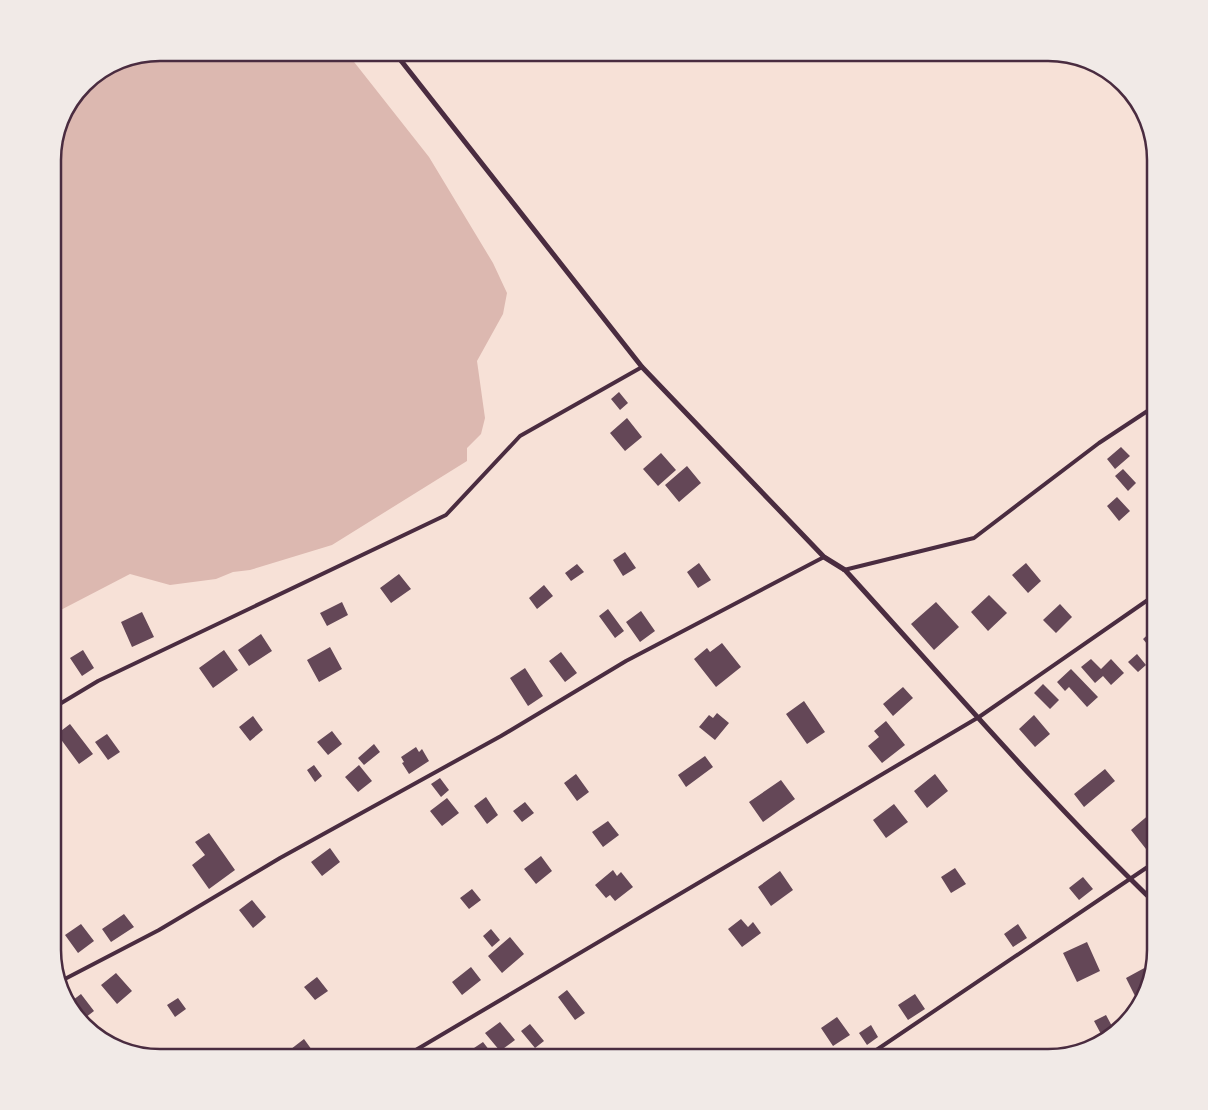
<svg xmlns="http://www.w3.org/2000/svg" width="1208" height="1110" font-family="Montserrat,sans-serif">
  <style>
    .water { fill: #dcb8b0 }
    .building { fill: #644757 }
    .lines { fill: none; stroke-linecap: round; stroke-linejoin: round }
    .service { stroke: #4a2c40; stroke-width: 4 }
    .minor { stroke: #4a2c40; stroke-width: 5 }
    .rim { fill: none; stroke: #4a2c40; stroke-width: 2.5 }
  </style>
  <rect width="100%" height="100%" fill="#f7e1d7"/>
  <path class="water" d="M 160,53 L 347,53 L 429,157 L 493,263 L 507,293 L 503,314 L 477,361 L 485,418 L 481,434 L 467,448 L 467,461 L 332,545 L 250,570 L 233,572 L 216,579 L 170,585 L 130,574 L 53,614 L 53,153 L 64,112 L 89,79 L 119,61 Z"/>
  <path class="building" d="M 619,392 L 628,403 L 620,410 L 611,399 Z
    M 627,418 L 642,437 L 625,451 L 610,433 Z
    M 1121,447 L 1130,456 L 1115,469 L 1107,459 Z
    M 661,453 L 676,470 L 658,486 L 643,469 Z
    M 687,466 L 701,483 L 679,502 L 665,485 Z
    M 1123,469 L 1136,483 L 1128,491 L 1115,476 Z
    M 1117,497 L 1130,511 L 1119,521 L 1107,506 Z
    M 625,552 L 636,568 L 623,576 L 613,560 Z
    M 699,563 L 711,580 L 698,588 L 687,572 Z
    M 1026,563 L 1041,581 L 1028,593 L 1012,575 Z
    M 577,564 L 584,572 L 571,581 L 565,573 Z
    M 399,574 L 411,589 L 391,603 L 380,588 Z
    M 544,585 L 553,596 L 537,609 L 529,598 Z
    M 989,595 L 1007,613 L 988,631 L 971,612 Z
    M 342,602 L 348,615 L 327,626 L 320,613 Z
    M 936,602 L 959,627 L 934,650 L 911,624 Z
    M 1060,604 L 1072,617 L 1056,633 L 1043,620 Z
    M 608,609 L 624,631 L 615,638 L 599,616 Z
    M 641,611 L 655,631 L 640,642 L 626,622 Z
    M 142,612 L 154,637 L 132,647 L 121,622 Z
    M 1155,628 L 1155,654 L 1143,639 Z
    M 261,634 L 272,651 L 249,666 L 238,650 Z
    M 722,643 L 741,667 L 716,687 L 694,659 L 707,648 L 710,652 Z
    M 330,647 L 342,669 L 319,682 L 307,660 Z
    M 83,650 L 94,668 L 82,676 L 70,658 Z
    M 224,650 L 238,670 L 213,688 L 199,668 Z
    M 561,652 L 577,673 L 565,682 L 549,661 Z
    M 1137,654 L 1146,665 L 1138,672 L 1128,662 Z
    M 1091,659 L 1101,669 L 1111,659 L 1124,673 L 1111,685 L 1103,676 L 1095,683 L 1081,667 Z
    M 525,668 L 543,696 L 528,706 L 510,678 Z
    M 1071,669 L 1098,697 L 1087,707 L 1069,687 L 1065,691 L 1057,682 Z
    M 1043,684 L 1059,700 L 1050,709 L 1034,693 Z
    M 903,687 L 913,698 L 893,716 L 883,704 Z
    M 804,701 L 825,732 L 807,744 L 786,714 Z
    M 717,713 L 729,723 L 715,740 L 699,727 L 709,715 L 713,718 Z
    M 1034,715 L 1050,734 L 1035,747 L 1019,729 Z
    M 253,716 L 263,730 L 250,741 L 239,727 Z
    M 886,721 L 905,745 L 882,763 L 868,746 L 879,737 L 874,731 Z
    M 70,724 L 93,754 L 79,764 L 57,734 Z
    M 332,731 L 342,744 L 328,755 L 317,742 Z
    M 107,734 L 120,752 L 108,760 L 95,742 Z
    M 374,744 L 380,752 L 364,765 L 358,758 Z
    M 416,747 L 419,752 L 422,749 L 429,761 L 409,774 L 402,763 L 404,762 L 401,757 Z
    M 705,756 L 713,767 L 686,787 L 678,775 Z
    M 314,765 L 322,776 L 315,782 L 307,770 Z
    M 359,765 L 372,781 L 358,792 L 345,777 Z
    M 1105,769 L 1115,781 L 1084,807 L 1074,794 Z
    M 576,774 L 589,792 L 577,801 L 564,783 Z
    M 935,774 L 948,791 L 927,808 L 914,791 Z
    M 440,778 L 449,790 L 441,797 L 431,784 Z
    M 781,780 L 795,799 L 763,822 L 749,802 Z
    M 486,797 L 498,815 L 487,824 L 474,806 Z
    M 447,798 L 459,813 L 442,826 L 430,811 Z
    M 525,802 L 534,813 L 522,822 L 513,811 Z
    M 894,804 L 908,822 L 886,838 L 873,820 Z
    M 1151,813 L 1155,818 L 1155,841 L 1146,849 L 1131,830 Z
    M 608,821 L 619,835 L 603,847 L 592,832 Z
    M 209,833 L 235,870 L 209,889 L 192,865 L 205,855 L 195,842 Z
    M 330,848 L 340,862 L 322,876 L 311,862 Z
    M 541,856 L 552,871 L 536,884 L 524,869 Z
    M 955,868 L 966,884 L 951,893 L 941,877 Z
    M 613,870 L 617,876 L 621,872 L 633,887 L 615,901 L 610,895 L 606,898 L 595,885 Z
    M 780,871 L 793,890 L 771,906 L 758,887 Z
    M 1083,877 L 1093,889 L 1079,900 L 1069,888 Z
    M 472,889 L 481,900 L 469,909 L 460,898 Z
    M 252,900 L 266,917 L 253,928 L 239,910 Z
    M 124,914 L 134,927 L 111,942 L 102,929 Z
    M 741,919 L 748,927 L 753,922 L 761,933 L 742,947 L 728,929 Z
    M 81,924 L 94,941 L 78,953 L 65,935 Z
    M 1018,924 L 1027,938 L 1013,947 L 1004,934 Z
    M 491,929 L 500,940 L 492,947 L 483,936 Z
    M 510,937 L 524,954 L 502,973 L 488,956 Z
    M 1087,942 L 1100,971 L 1077,982 L 1063,953 Z
    M 1148,966 L 1151,971 L 1147,991 L 1142,1000 L 1138,1002 L 1126,978 Z
    M 471,967 L 481,980 L 462,995 L 452,982 Z
    M 116,973 L 132,991 L 117,1004 L 101,985 Z
    M 317,977 L 328,991 L 315,1000 L 304,987 Z
    M 567,990 L 585,1013 L 575,1020 L 558,997 Z
    M 81,994 L 94,1011 L 81,1021 L 69,1003 Z
    M 915,994 L 925,1009 L 908,1020 L 898,1005 Z
    M 178,998 L 186,1009 L 175,1017 L 167,1005 Z
    M 1106,1015 L 1113,1028 L 1101,1034 L 1094,1021 Z
    M 837,1017 L 850,1035 L 833,1046 L 821,1028 Z
    M 500,1022 L 515,1040 L 500,1051 L 485,1033 Z
    M 530,1024 L 544,1041 L 535,1048 L 521,1031 Z
    M 871,1025 L 878,1037 L 867,1045 L 859,1033 Z
    M 304,1039 L 317,1057 L 283,1057 L 282,1056 Z
    M 483,1042 L 493,1055 L 490,1057 L 481,1057 L 474,1048 Z
    M 463,1048 L 470,1057 L 451,1057 Z"/>
  <g class="lines">
    <path class="service" d="M 844,570 L 974,538 L 1099,443 L 1155,406
      M 53,708 L 98,681 L 446,515 L 520,436 L 642,367
      M 59,982 L 159,930 L 280,858 L 501,736 L 626,661 L 824,557 L 826,558
      M 404,1057 L 979,717 L 1155,595
      M 866,1057 L 1155,862"/>
    <path class="minor" d="M 395,53 L 642,367 L 824,557 L 845,570 C 947,682 1046,798 1155,903"/>
  </g>
  <path d="M0 0H1208V1110H0ZM160 61H1048A99 99 0 0 1 1147 160V950A99 99 0 0 1 1048 1049H160A99 99 0 0 1 61 950V160A99 99 0 0 1 160 61Z" fill="#f1eae7" fill-rule="evenodd"/>
  <path class="rim" d="M160 61H1048A99 99 0 0 1 1147 160V950A99 99 0 0 1 1048 1049H160A99 99 0 0 1 61 950V160A99 99 0 0 1 160 61Z"/>
</svg>
